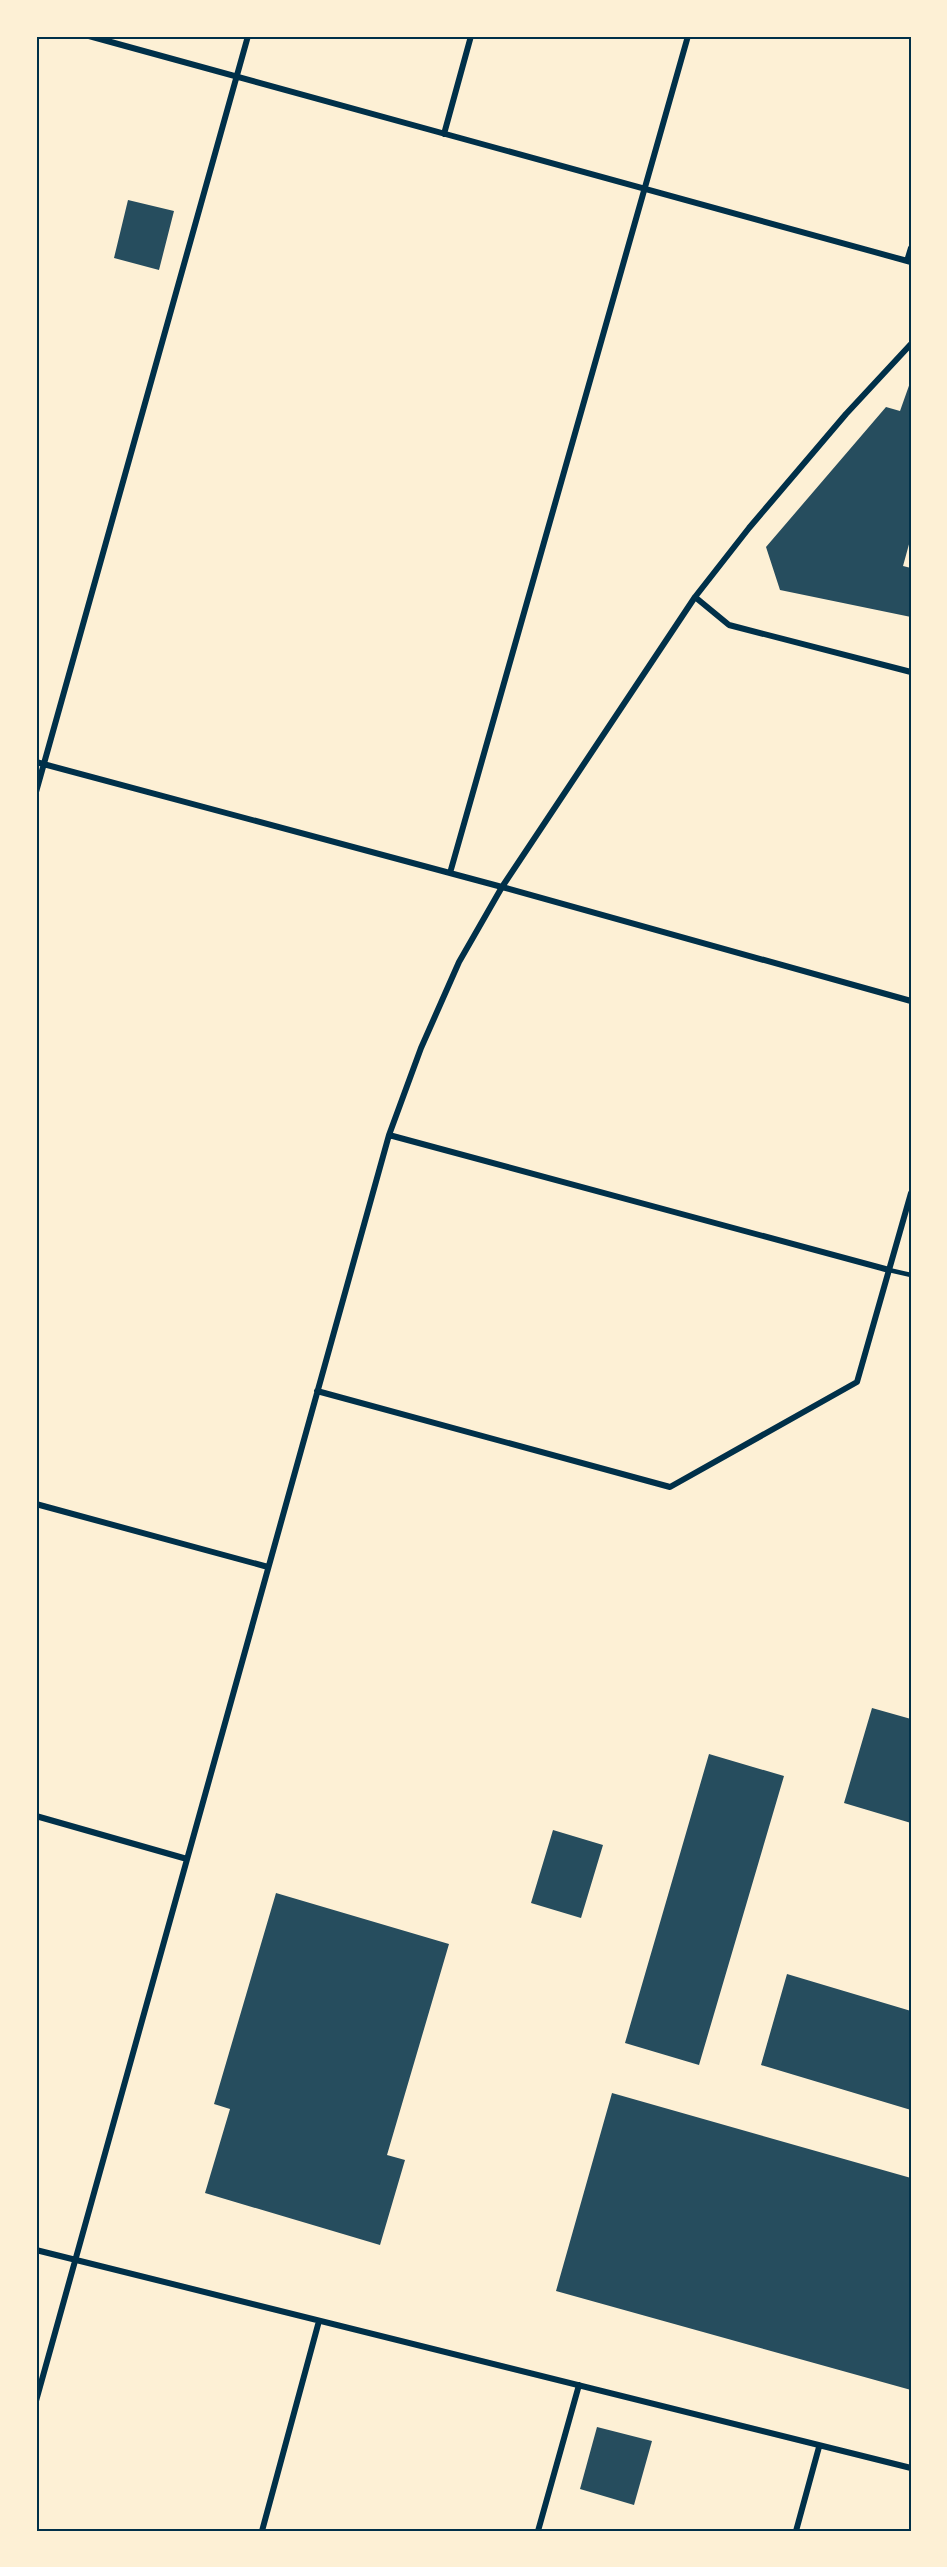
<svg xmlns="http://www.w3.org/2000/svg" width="947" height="2567" font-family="'IBM Plex Sans',sans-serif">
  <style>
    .building { fill: #264d5e }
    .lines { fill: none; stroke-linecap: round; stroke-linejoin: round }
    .service { stroke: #003049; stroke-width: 4.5 }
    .minor { stroke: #003049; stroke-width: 6 }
    .neatline { fill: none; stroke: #003049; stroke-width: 2 }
  </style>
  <rect width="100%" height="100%" fill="#fdf0d5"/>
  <path class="building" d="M 128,200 L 174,211 L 159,270 L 114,258 Z
    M 911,380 L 911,537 L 903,566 L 911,568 L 911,617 L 780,590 L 766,547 L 886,407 L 900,411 Z
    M 872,1708 L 911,1719 L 911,1823 L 844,1803 Z
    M 709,1754 L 784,1776 L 699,2065 L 625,2043 Z
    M 553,1830 L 603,1845 L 581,1918 L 531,1903 Z
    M 276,1893 L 449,1944 L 387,2155 L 405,2160 L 380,2245 L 205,2193 L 230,2109 L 214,2104 Z
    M 787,1974 L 911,2011 L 911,2110 L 761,2065 Z
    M 612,2093 L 911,2178 L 911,2390 L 556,2291 Z
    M 597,2427 L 652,2441 L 634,2505 L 580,2489 Z"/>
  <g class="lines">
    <path class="service" d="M 889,1270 L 911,1275"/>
    <path class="minor" d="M 89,36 L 911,262
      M 444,134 L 471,36
      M 907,261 L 911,248
      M 695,597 L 729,625 L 911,672
      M 36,762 L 502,887 L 911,1001
      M 36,792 L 248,36
      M 450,873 L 688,36
      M 389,1135 L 889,1270
      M 317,1391 L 670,1487 L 857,1382 L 911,1193
      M 36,1504 L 268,1567
      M 36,1816 L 187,1859
      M 36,2250 L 911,2468
      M 36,2401 L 389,1135 L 421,1048 L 459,962 L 502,887 L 695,597 L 749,528 L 846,414 L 911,344
      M 262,2531 L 319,2321
      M 538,2531 L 579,2385
      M 796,2531 L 819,2447"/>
  </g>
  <rect width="947" height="2567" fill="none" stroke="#fdf0d5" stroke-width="75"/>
  <rect x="38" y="38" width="872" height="2492" class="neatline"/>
</svg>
